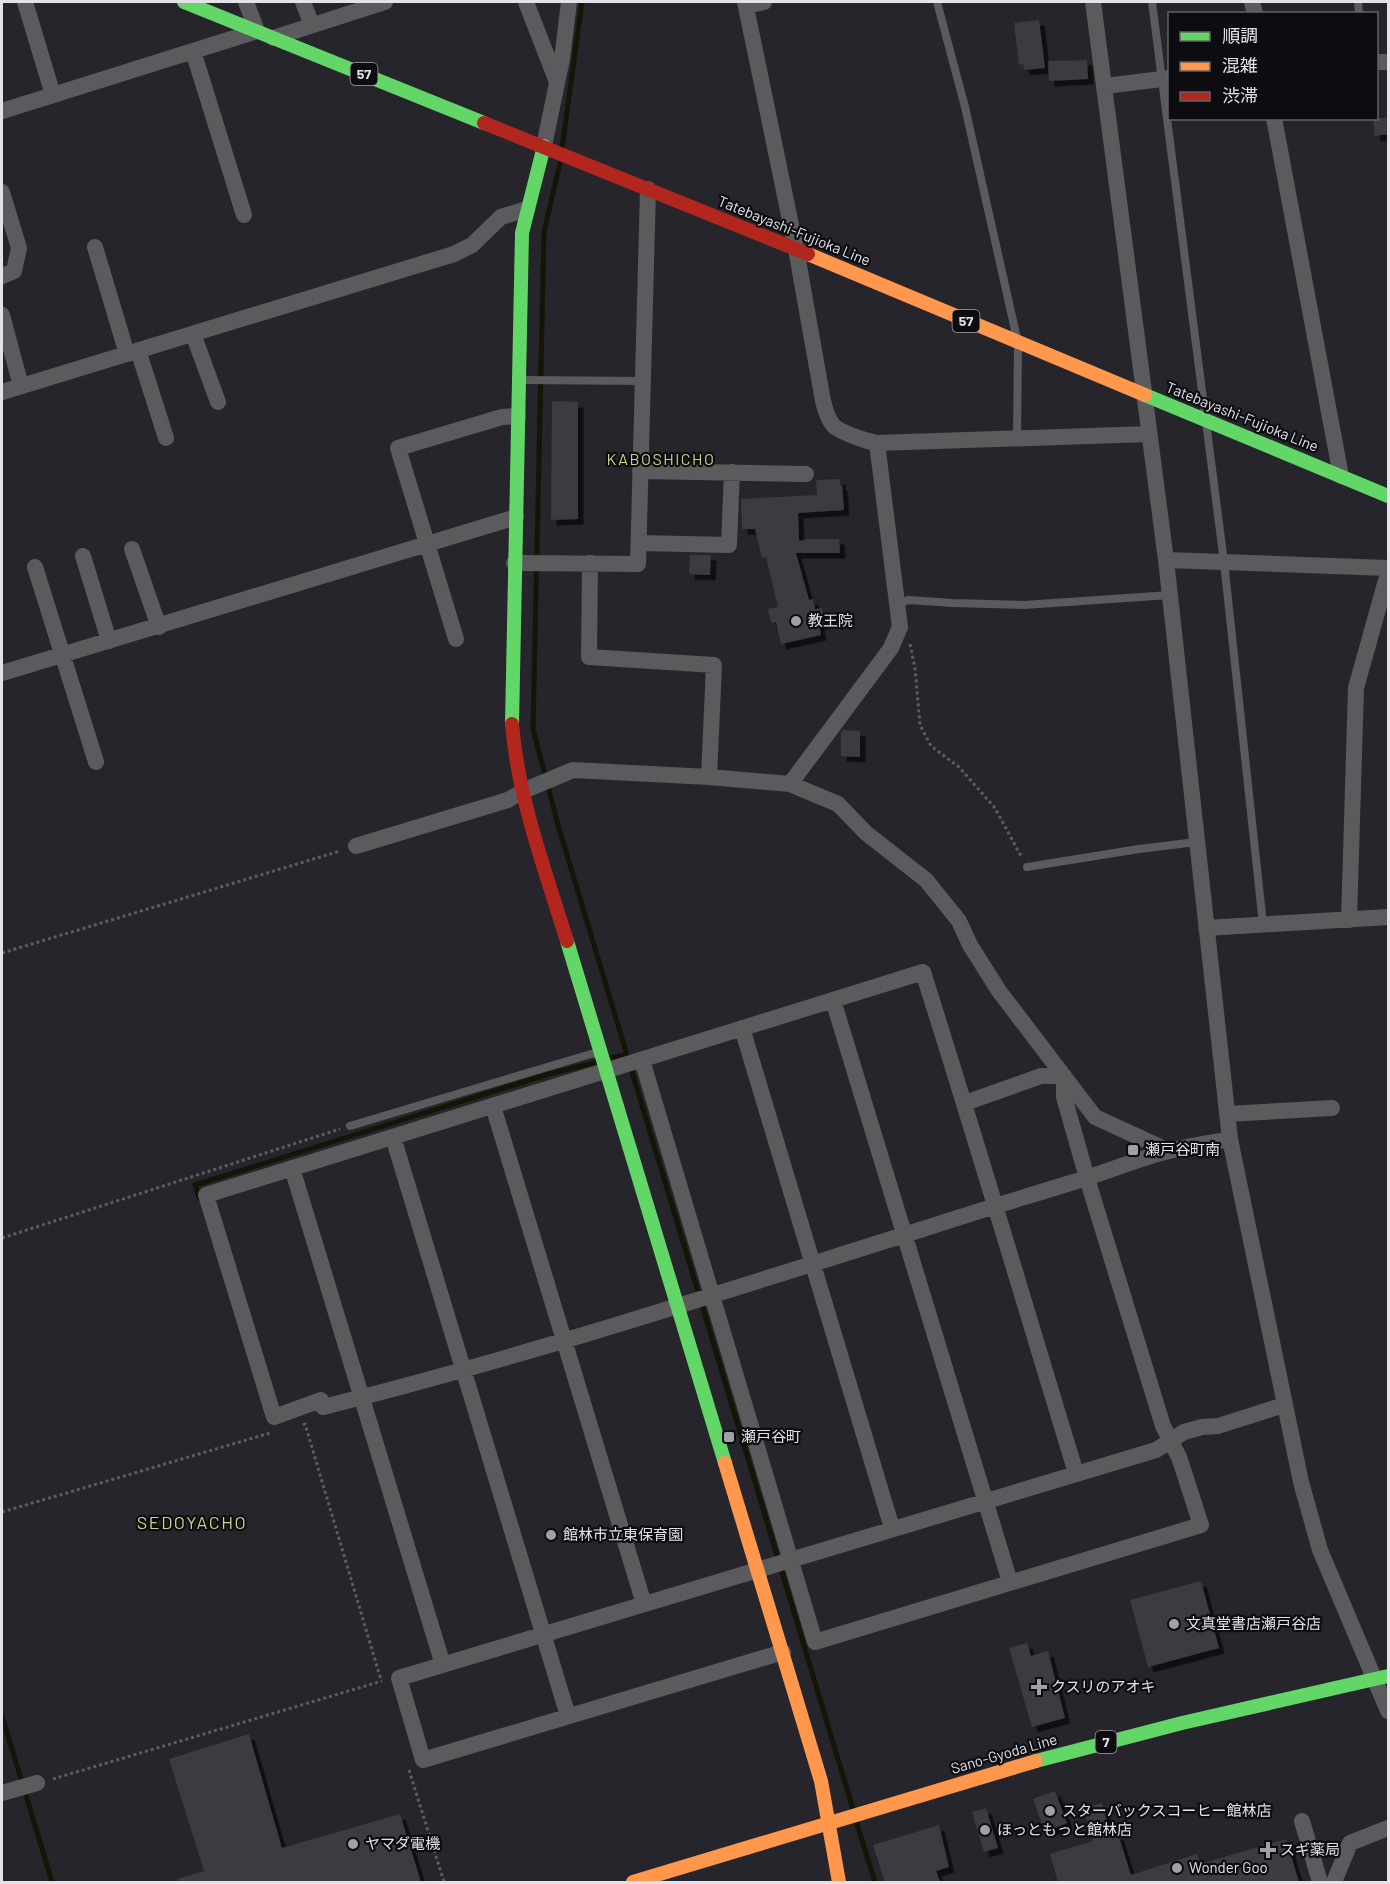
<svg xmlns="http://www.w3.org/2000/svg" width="1390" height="1884" font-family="Barlow,'Noto Sans JP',sans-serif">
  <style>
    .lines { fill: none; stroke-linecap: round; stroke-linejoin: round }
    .stream { stroke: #131604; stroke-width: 5 }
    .building { fill: #3b3b40; filter: url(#shadow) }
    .path { stroke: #5c5c61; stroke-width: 3; stroke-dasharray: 3 3; stroke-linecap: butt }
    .lane { stroke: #5b5b5e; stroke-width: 8 }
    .street { stroke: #5b5b5e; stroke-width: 16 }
    .fast { stroke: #63d668; stroke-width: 14 }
    .slow { stroke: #ff974d; stroke-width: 14 }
    .jam { stroke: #b3261e; stroke-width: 14 }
    .poi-dot { fill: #a0a0a6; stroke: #0d0d11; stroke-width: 2 }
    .labels { text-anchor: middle; stroke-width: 4.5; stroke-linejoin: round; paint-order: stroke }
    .shield { fill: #0d0d11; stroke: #a2a2a8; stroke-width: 1.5 }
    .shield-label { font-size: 14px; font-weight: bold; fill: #e2e2e9 }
    .street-label { font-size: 15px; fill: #e2e2e9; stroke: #0d0d11 }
    .poi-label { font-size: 15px; fill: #e2e2e9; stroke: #0d0d11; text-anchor: start }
    .neighbourhood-label { font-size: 16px; letter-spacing: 1.5px; fill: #cad589; stroke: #0d0d11 }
    .quarter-label { font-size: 18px; letter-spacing: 1.5px; fill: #cad589; stroke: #0d0d11 }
  </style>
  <defs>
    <filter id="shadow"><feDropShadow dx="5.5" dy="5.5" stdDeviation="0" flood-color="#0009"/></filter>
  </defs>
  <rect width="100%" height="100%" fill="#25252b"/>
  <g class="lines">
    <path class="stream" d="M 562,148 L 582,2
      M 560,163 L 544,232 L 533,729 L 558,825 L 853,1809
      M 607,1059 L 627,1054
      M 199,1198 L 195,1185 L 549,1074 L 598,1062
      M 2,1716 L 52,1882
      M 856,1821 L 875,1882"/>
  </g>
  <path class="building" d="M 1039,20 L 1045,68 L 1024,70 L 1023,64 L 1019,65 L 1014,23 Z
    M 1087,60 L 1088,79 L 1049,81 L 1048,61 Z
    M 1373,118 L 1389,118 L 1389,134 L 1375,136 Z
    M 552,401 L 578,402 L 578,519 L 551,520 Z
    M 840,479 L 840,485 L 842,485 L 844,510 L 798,513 L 799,541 L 807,539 L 839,539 L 840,553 L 796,553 L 809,600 L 813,599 L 815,609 L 822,608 L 825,623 L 819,625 L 821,635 L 781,644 L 776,622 L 771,623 L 768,609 L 778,607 L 766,557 L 762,558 L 755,529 L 742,529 L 741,499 L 817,495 L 816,480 Z
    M 690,555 L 711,555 L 710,575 L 689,574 Z
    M 843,730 L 860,731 L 860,757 L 841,756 L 841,733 Z
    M 1201,1581 L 1219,1648 L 1148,1667 L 1130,1600 Z
    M 1027,1643 L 1031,1656 L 1048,1651 L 1065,1718 L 1032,1727 L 1009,1648 Z
    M 249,1734 L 282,1848 L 400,1814 L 421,1882 L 178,1882 L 177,1879 L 204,1871 L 169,1759 Z
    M 1055,1791 L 1067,1823 L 1045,1832 L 1033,1799 Z
    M 1102,1803 L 1111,1836 L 1118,1834 L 1131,1875 L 1197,1854 L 1200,1864 L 1286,1839 L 1299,1882 L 1058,1882 L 1050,1854 L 1093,1841 L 1084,1808 Z
    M 986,1808 L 998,1848 L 984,1852 L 972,1812 Z
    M 939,1825 L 949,1867 L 936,1871 L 940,1882 L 885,1882 L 873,1845 Z"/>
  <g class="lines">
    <path class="path" d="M 910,644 L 915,668 L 920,725 L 931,746 L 959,767 L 995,808 L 1022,858
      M 2,953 L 340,851
      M 2,1238 L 340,1129
      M 303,1425 L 305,1424 L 381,1680
      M 2,1512 L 270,1433
      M 409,1770 L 444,1882
      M 53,1779 L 382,1681"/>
    <path class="lane" d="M 937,2 L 965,107 L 1018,343 L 1017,439
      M 1152,2 L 1224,562 L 1263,924
      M 1358,2 L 1359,14
      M 521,380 L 643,381
      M 898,604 L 908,600 L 953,603 L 1024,605 L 1170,595
      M 1027,867 L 1139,849 L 1196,842
      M 350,1126 L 591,1054 L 600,1053"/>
    <path class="street" d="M 25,2 L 53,95
      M 303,2 L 312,25
      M 526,2 L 557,82
      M 745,2 L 796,249 L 823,401 C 825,409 829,422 835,427 C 845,434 866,441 877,443 L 1149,434
      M 1093,2 L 1166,560 L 1230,1139 L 1301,1482 L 1320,1550 L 1388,1711
      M 1252,2 L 1255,14
      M 747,6 L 764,2
      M 273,38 L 385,2
      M 193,51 L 244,215
      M 1376,62 L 1388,62
      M 1105,86 L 1170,78
      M 2,111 L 257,31 L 246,2
      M 1274,118 L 1341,476
      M 544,146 L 562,59 L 569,2
      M 2,192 L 19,248 L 14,271 L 2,276
      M 95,247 L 127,354
      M 2,315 L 21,386
      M 193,334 L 218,402
      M 138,350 L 166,438
      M 2,392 L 454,254 L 472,245 L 501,217 L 527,209
      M 640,471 L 806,474
      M 640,543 L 729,545 L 732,472
      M 132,549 L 159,627
      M 83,556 L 109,641
      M 1166,560 L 1388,568
      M 514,563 L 638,564 L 648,189
      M 590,563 L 589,657 L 714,665 L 709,777
      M 35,567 L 96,762
      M 456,639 L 398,448 L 502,417 L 518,416
      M 2,673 L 516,517
      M 790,784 L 891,648 L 900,627 L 877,443
      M 356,846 L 508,800 L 523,791 L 573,770 L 709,777 L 790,784 L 838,804 L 866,833 L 926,880 L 959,921 L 970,945 L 999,991 L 1095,1117 L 1169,1151
      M 1349,920 L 1356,688 L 1388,573
      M 1206,928 L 1388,917
      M 833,1000 L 1010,1582
      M 742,1028 L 892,1528
      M 642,1060 L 815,1642 L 1201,1525 L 1179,1457 L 1163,1426 L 1087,1178 L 1064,1097 L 1064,1076 L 1041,1076 L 965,1103
      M 493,1106 L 644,1604
      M 1227,1114 L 1332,1108
      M 393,1137 L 568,1716
      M 292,1168 L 443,1665
      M 1076,1473 C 1025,1306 976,1139 923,972 L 206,1195 L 274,1417 L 321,1400 L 323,1407 C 524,1357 722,1292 920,1230 C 974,1212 1029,1196 1083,1179 C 1112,1170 1140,1158 1169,1151 C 1189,1146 1210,1143 1230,1139
      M 783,1652 L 423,1760 L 399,1678 L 1156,1450 L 1184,1432 L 1202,1427 L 1218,1426 L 1284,1405
      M 2,1793 L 37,1783
      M 1302,1821 L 1320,1882
      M 1334,1882 L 1350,1843 L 1388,1828"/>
    <path class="fast" d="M 184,2 L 484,123
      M 1145,395 L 1388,496
      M 512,724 L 522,233 L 544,146
      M 567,941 L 725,1463
      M 1036,1761 L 1182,1723 L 1388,1676"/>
    <path class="slow" d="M 808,254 L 1145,395
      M 725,1463 L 821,1781 L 839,1882
      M 633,1882 L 1036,1761"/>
    <path class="jam" d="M 484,123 L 808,254
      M 512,724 C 518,798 545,870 567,941"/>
  </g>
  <g class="poi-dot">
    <circle cx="796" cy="621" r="6"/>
    <rect x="1127" y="1144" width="12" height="12" rx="3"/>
    <rect x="723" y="1431" width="12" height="12" rx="3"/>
    <circle cx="551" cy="1535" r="6"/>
    <circle cx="1174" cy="1624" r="6"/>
    <path d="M1036 1678h6v6h6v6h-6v6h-6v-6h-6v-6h6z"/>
    <circle cx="1050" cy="1811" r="6"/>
    <circle cx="985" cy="1830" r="6"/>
    <circle cx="353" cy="1844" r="6"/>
    <path d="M1265 1841h6v6h6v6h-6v6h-6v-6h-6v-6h6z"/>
    <circle cx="1177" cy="1868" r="6"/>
  </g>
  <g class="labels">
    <g class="shield">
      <rect x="350.5" y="63" width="27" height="22" rx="4.5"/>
      <rect x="952.5" y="310" width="27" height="22" rx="4.5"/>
      <rect x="1095.5" y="1731" width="21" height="22" rx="4.5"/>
    </g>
    <g class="shield-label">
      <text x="364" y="79">57</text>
      <text x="966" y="326">57</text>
      <text x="1106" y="1747">7</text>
    </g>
    <g class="street-label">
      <text transform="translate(794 231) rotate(22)" y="5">Tatebayashi-Fujioka Line</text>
      <text transform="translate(1242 417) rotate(22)" y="5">Tatebayashi-Fujioka Line</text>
      <text transform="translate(1004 1754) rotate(-16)" y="5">Sano-Gyoda Line</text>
    </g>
    <g class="poi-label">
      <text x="808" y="626">教王院</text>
      <text x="1145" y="1155">瀬戸谷町南</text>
      <text x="741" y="1442">瀬戸谷町</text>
      <text x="563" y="1540">館林市立東保育園</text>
      <text x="1186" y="1629">文真堂書店瀬戸谷店</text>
      <text x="1051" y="1692">クスリのアオキ</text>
      <text x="1062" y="1816">スターバックスコーヒー館林店</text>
      <text x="997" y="1835">ほっともっと館林店</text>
      <text x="365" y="1849">ヤマダ電機</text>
      <text x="1280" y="1855">スギ薬局</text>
      <text x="1189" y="1873">Wonder Goo</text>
    </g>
    <g class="neighbourhood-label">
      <text x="661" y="465">KABOSHICHO</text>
    </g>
    <g class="quarter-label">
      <text x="192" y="1529">SEDOYACHO</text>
    </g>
  </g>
  <rect width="1390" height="1884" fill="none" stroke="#e2e2e9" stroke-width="6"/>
  <rect x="1168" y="12" width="210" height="108" fill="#0d0d11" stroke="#626267" stroke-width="1.5"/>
  <rect x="1180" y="32" width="30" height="9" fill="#63d668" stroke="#626267" stroke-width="1.5"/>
  <text x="1222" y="42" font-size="18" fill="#e2e2e9">順調</text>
  <rect x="1180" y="62" width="30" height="9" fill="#ff974d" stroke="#626267" stroke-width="1.5"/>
  <text x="1222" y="72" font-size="18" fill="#e2e2e9">混雑</text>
  <rect x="1180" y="92" width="30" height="9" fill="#b3261e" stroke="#626267" stroke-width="1.5"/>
  <text x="1222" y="102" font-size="18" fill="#e2e2e9">渋滞</text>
</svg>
